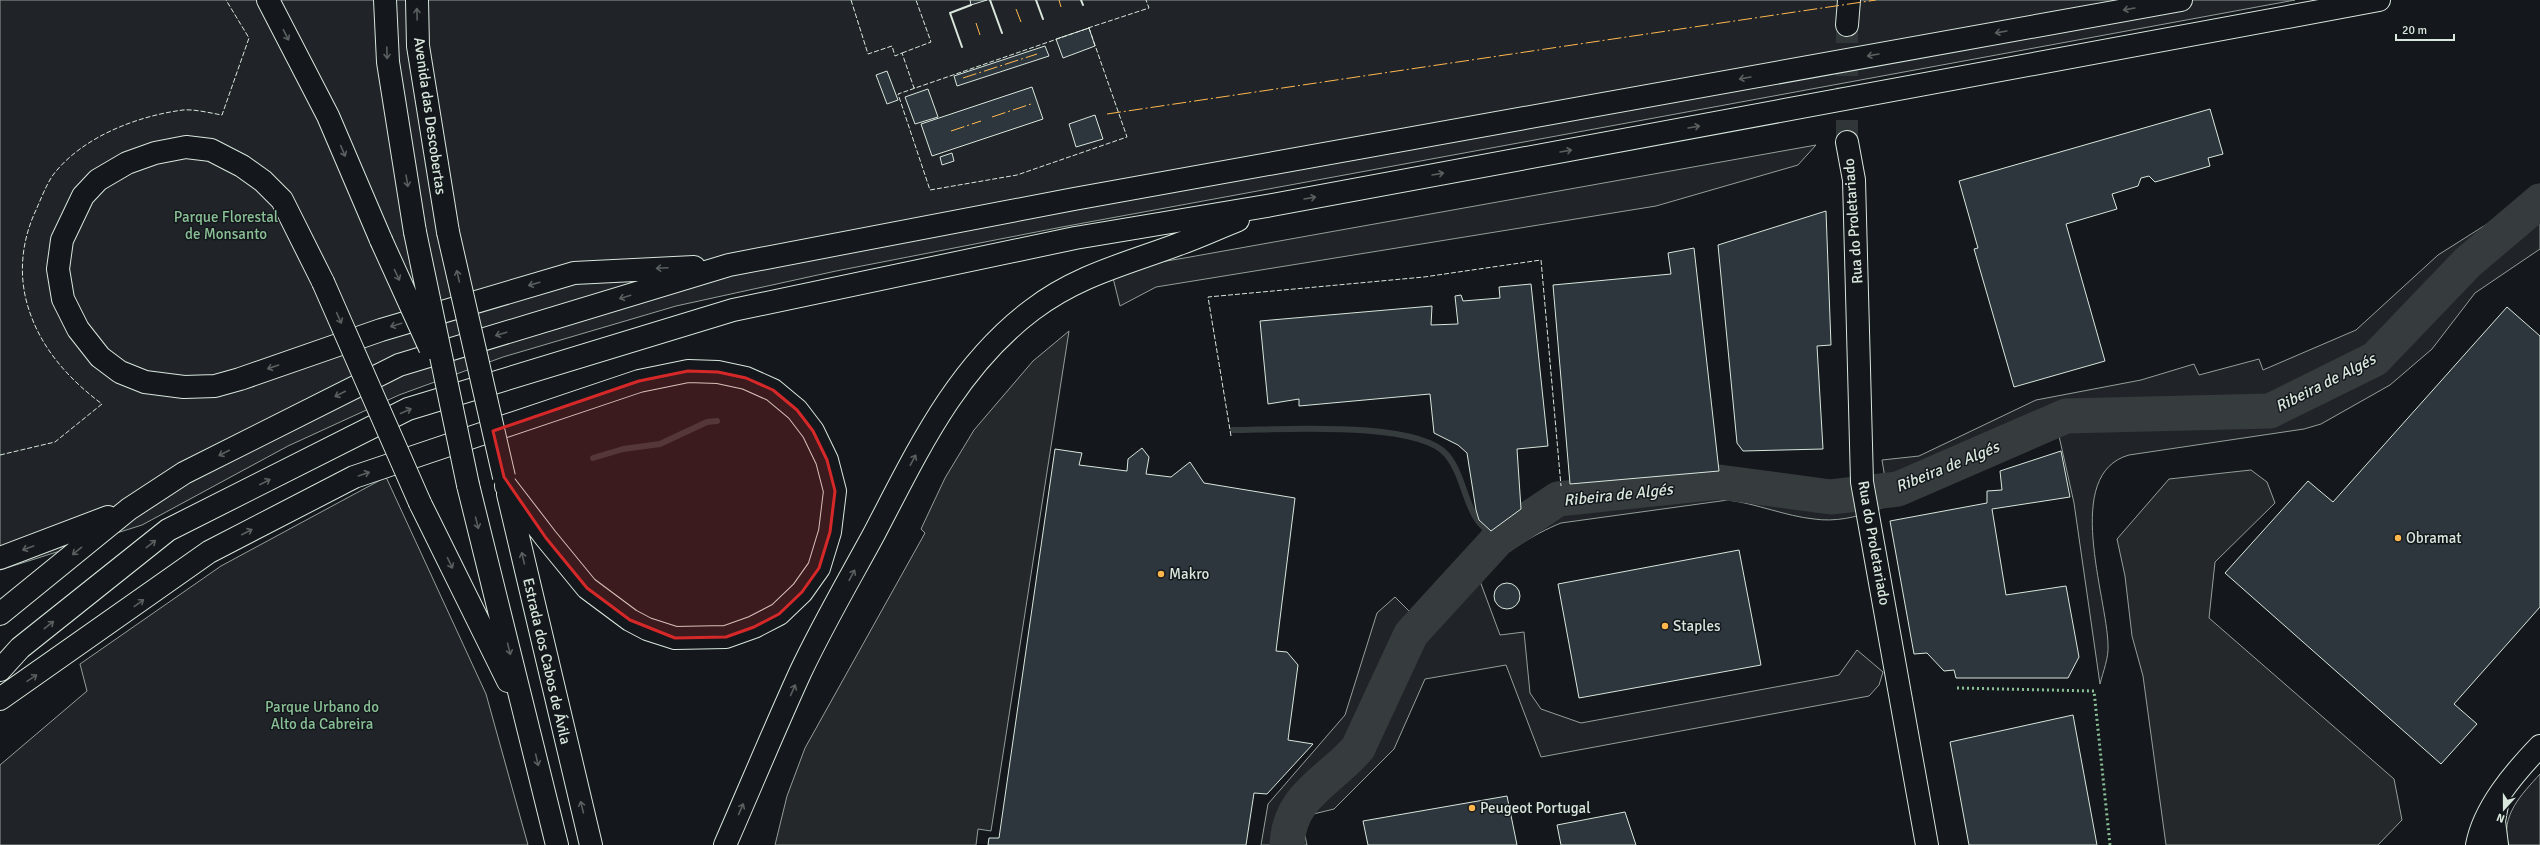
<svg xmlns="http://www.w3.org/2000/svg" width="2540" height="845" font-family="Signika,sans-serif">
  <style>
    .green { fill: #202428; stroke: #939e99 }
    .parking { fill: #24282b; stroke: #939e99 }
    .lines { fill: none; stroke-linecap: round; stroke-linejoin: round }
    .stream { stroke: #363b3e; stroke-width: 6 }
    .river { stroke: #363b3e; stroke-width: 35 }
    .building { fill: #2c363c; stroke: #d8e6dc }
    .minor-tunnel { stroke: #313739; stroke-width: 22; stroke-dasharray: 22 11; stroke-linecap: butt }
    .minor-casing { stroke: #d8e6dc; stroke-width: 24 }
    .major-casing { stroke: #d8e6dc; stroke-width: 24 }
    .highway-casing { stroke: #d8e6dc; stroke-width: 24 }
    .minor { stroke: #14181c; stroke-width: 22 }
    .major { stroke: #14181c; stroke-width: 22 }
    .highway { stroke: #14181c; stroke-width: 22 }
    .highway-bridge-casing { stroke: #d8e6dc; stroke-width: 24; stroke-linecap: butt }
    .highway-bridge { stroke: #14181c; stroke-width: 22 }
    .hedge { stroke: #8ac095; stroke-width: 3; stroke-dasharray: 2 3; stroke-linecap: butt }
    .fence { stroke: #d8e6dc; stroke-width: 1; stroke-dasharray: 5 2; stroke-linecap: butt }
    .wall { stroke: #d8e6dc; stroke-width: 2 }
    .power { stroke: #ffb74d; stroke-width: 1; stroke-dasharray: 14 3 2 3; stroke-linecap: butt }
    .oneway { stroke: #59605f }
    .marked { fill: #d62828; fill-opacity: 0.2; stroke: #d62828; stroke-width: 3; stroke-linejoin: round }
    .poi-dot { fill: #ffb74d; stroke: #14181c; stroke-width: 1.5 }
    .labels { text-anchor: middle; stroke-width: 3; stroke-linejoin: round; paint-order: stroke }
    .street-label { font-size: 15px; fill: #d8e6dc; stroke: #14181c }
    .park-label { font-size: 15px; fill: #8ac095; stroke: #14181c }
    .poi-label { font-size: 15px; fill: #d8e6dc; stroke: #14181c; text-anchor: start }
    .water-label { font-size: 16px; font-style: italic; fill: #d8e6dc; stroke: #14181c }
  </style>
  <rect width="100%" height="100%" fill="#14181c"/>
  <path class="green" d="M 0,0 L 2295,0 L 1062,227 L 836,271 L 676,306 L 503,357 L 399,395 L 288,446 L 142,525 L 0,570 Z
    M 1816,145 L 1798,165 L 1656,206 L 1156,287 L 1120,306 L 1113,278 L 1149,264 L 1190,257 Z
    M 2540,184 L 2540,249 L 2475,293 L 2432,349 L 2390,385 L 2321,424 L 2304,429 L 2129,455 C 2062,474 2107,596 2108,645 C 2109,657 2103,672 2100,684 L 2074,503 L 2059,436 L 1937,488 L 1934,484 C 1897,501 1856,525 1814,519 C 1785,516 1758,504 1728,500 L 1561,523 C 1536,533 1494,557 1480,581 L 1500,635 L 1524,632 L 1530,693 L 1541,709 L 1581,723 L 1824,678 L 1839,675 L 1857,650 L 1883,672 L 1879,685 L 1869,696 L 1541,757 L 1506,665 L 1425,679 L 1394,749 L 1334,809 L 1301,817 L 1307,845 L 1261,845 L 1268,804 L 1345,715 L 1377,613 L 1395,597 L 1410,612 L 1483,545 L 1479,541 L 1556,486 L 1731,470 L 1850,491 L 1886,484 L 1882,460 L 1919,456 L 2036,400 L 2141,380 L 2194,364 L 2199,375 L 2259,359 L 2263,370 L 2356,330 L 2438,255 L 2487,224 Z
    M 386,477 L 486,694 L 528,845 L 0,845 L 0,765 L 87,691 L 80,664 L 221,566 Z
    M 2540,774 L 2540,845 L 2509,845 C 2499,816 2523,793 2540,774 Z"/>
  <path class="parking" d="M 1069,331 L 991,831 L 978,829 L 976,845 L 775,845 L 787,796 L 805,748 L 925,533 L 921,529 L 945,478 L 974,430 L 1033,361 Z
    M 2251,470 L 2267,482 L 2275,503 L 2215,562 L 2209,618 L 2394,779 L 2402,820 L 2378,845 L 2166,845 L 2143,676 L 2132,636 L 2125,576 L 2117,539 L 2169,479 Z"/>
  <g class="lines">
    <path class="stream" d="M 1233,430 C 1279,430 1418,420 1447,455 C 1462,473 1464,499 1476,518 C 1481,527 1490,533 1498,539
      M 593,458 L 623,449 L 660,444 L 707,422 L 717,421"/>
    <path class="river" d="M 1287,845 C 1289,795 1329,782 1358,748 L 1411,634 L 1498,539 L 1558,499 L 1719,482 L 1831,497 L 1898,489 L 2066,416 L 2270,411 L 2375,359 L 2468,262 L 2540,201"/>
  </g>
  <path class="building" d="M 970,0 L 987,0 L 971,5 Z
    M 1089,28 L 1095,46 L 1063,58 L 1056,39 Z
    M 1045,46 L 1049,56 L 957,86 L 954,76 Z
    M 887,71 L 898,100 L 887,104 L 876,75 Z
    M 1032,87 L 1043,119 L 932,156 L 921,124 Z
    M 928,89 L 938,117 L 915,124 L 905,97 Z
    M 2210,109 L 2223,154 L 2208,158 L 2210,166 L 2155,182 L 2149,176 L 2141,178 L 2138,186 L 2112,194 L 2117,209 L 2066,224 L 2105,361 L 2014,387 L 1974,249 L 1978,248 L 1959,181 Z
    M 1095,115 L 1103,139 L 1076,147 L 1069,124 Z
    M 952,153 L 954,161 L 942,165 L 940,157 Z
    M 1826,211 L 1831,345 L 1817,346 L 1823,449 L 1743,451 L 1737,443 L 1718,245 Z
    M 1694,248 L 1719,471 L 1570,484 L 1553,285 L 1671,274 L 1668,253 Z
    M 1531,284 L 1548,446 L 1517,449 L 1521,509 L 1491,531 L 1479,520 L 1476,510 L 1467,453 L 1458,445 L 1434,433 L 1430,394 L 1299,406 L 1299,399 L 1268,404 L 1260,321 L 1432,306 L 1431,325 L 1458,324 L 1455,296 L 1461,295 L 1463,301 L 1500,298 L 1499,287 Z
    M 2507,307 L 2540,336 L 2540,607 L 2454,704 L 2477,724 L 2441,764 L 2225,573 L 2308,481 L 2333,502 Z
    M 1142,448 L 1149,457 L 1146,474 L 1171,477 L 1190,462 L 1204,483 L 1295,498 L 1276,651 L 1287,652 L 1298,665 L 1288,740 L 1313,744 L 1267,794 L 1254,793 L 1246,845 L 988,845 L 989,838 L 999,838 L 1055,449 L 1082,453 L 1079,465 L 1127,471 L 1128,459 Z
    M 2061,451 L 2070,497 L 1992,509 L 2006,595 L 2066,586 L 2079,657 L 2068,678 L 1956,678 L 1954,670 L 1944,671 L 1927,653 L 1914,654 L 1890,521 L 1987,503 L 1987,491 L 2002,490 L 2000,471 Z
    M 1739,550 L 1761,665 L 1579,698 L 1558,584 Z
    M1494 596a13 13 0 1 1 26 0a13 13 0 1 1-26 0Z
    M 2073,715 L 2097,845 L 1969,845 L 1950,742 Z
    M 1507,796 L 1517,845 L 1368,845 L 1363,821 Z
    M 1625,812 L 1636,845 L 1561,845 L 1557,825 Z"/>
  <g class="lines">
    <path class="minor-tunnel" d="M 1847,142 L 1847,25"/>
    <g class="minor-casing">
      <path id="minor" d="M 1847,25 L 1849,0
        M 1847,142 L 1854,180 L 1862,482 L 1927,845
        M 2497,805 L 2494,821 L 2497,845
        M 2477,845 C 2484,808 2514,773 2540,746"/>
    </g>
    <g class="major-casing">
      <path id="major" d="M 385,0 L 388,62 L 415,232
        M 417,0 L 418,46 L 448,232"/>
    </g>
    <g class="highway-casing">
      <path id="highway" d="M 268,0 L 328,116 L 381,240
        M 323,282 L 282,200 L 263,181 L 242,166 L 211,150 L 186,147 L 155,153 L 127,163 L 98,180 L 83,196 L 62,240 L 58,269 L 63,299 L 78,329 L 100,357 L 120,372 L 145,382 L 184,387 L 215,386 L 240,379 L 381,330 L 574,273 L 694,267
        M 468,485 L 557,845
        M 508,494 L 591,845
        M 420,503 L 508,681
        M 0,558 L 108,517
        M 0,614 L 129,509 L 184,473 L 399,365 L 729,265 L 1074,199 L 2181,0
        M 0,670 L 20,648 L 168,530 L 408,409 L 733,310 L 1075,238 L 1272,205 L 2379,0
        M 0,699 L 209,552 L 354,477 L 639,381 L 688,371 L 718,372 L 746,378 L 773,390 L 797,410 L 813,431 L 827,460 L 835,491 L 830,532 L 819,568 L 802,592 L 779,614 L 754,627 L 726,637 L 675,638 L 647,629 L 630,620 L 587,588 L 546,538 L 506,486
        M 725,845 C 750,788 774,730 800,673 C 822,626 849,580 874,534 C 917,452 956,367 1032,310 C 1078,275 1126,264 1179,244 C 1199,237 1218,228 1238,220"/>
    </g>
    <use href="#minor" class="minor"/>
    <use href="#major" class="major"/>
    <use href="#highway" class="highway"/>
    <g class="highway-bridge-casing">
      <path id="highway-bridge" d="M 415,232 L 468,485
        M 448,232 L 504,477
        M 381,240 L 430,348
        M 323,282 L 420,503"/>
    </g>
    <use href="#highway-bridge" class="highway-bridge"/>
    <path class="hedge" d="M 1957,688 L 2094,691 L 2110,845"/>
    <path class="fence" d="M 851,0 L 868,54 L 892,46 L 895,56 L 902,53 L 914,88 L 916,87
      M 1088,28 L 1149,8 L 1146,0
      M 1089,28 L 1127,137 L 1017,175 L 930,190 L 898,94 Z
      M 902,53 L 931,42 L 916,0
      M 1231,436 L 1208,297 L 1424,277 L 1541,260 L 1561,486
      M 0,455 L 55,442 L 102,404 C 70,380 42,350 29,310 C 18,277 21,242 36,210 C 41,199 46,185 53,175 C 82,137 137,116 183,110 C 195,109 210,113 222,115 L 249,38 L 226,0"/>
    <path class="wall" d="M 990,0 L 1002,33
      M 1036,0 L 1043,19
      M 1081,0 L 1083,5
      M 962,47 L 950,13 L 971,5"/>
    <path class="power" d="M 1059,0 L 1061,7
      M 1016,9 L 1021,22
      M 976,23 L 980,35
      M 963,78 L 1037,54
      M 1107,114 L 1876,0
      M 992,117 L 1031,104
      M 951,131 L 981,121"/>
  </g>
  <defs><path id="oneway-shaft" d="M-6 0H5M1.5-3L5.5 0L1.5 3" fill="none" stroke-width="1.6" stroke-linecap="round" stroke-linejoin="round"/></defs>
  <g class="oneway">
    <use href="#oneway-shaft" transform="translate(2129 9) rotate(170)"/>
    <use href="#oneway-shaft" transform="translate(417 14) rotate(-92)"/>
    <use href="#oneway-shaft" transform="translate(2001 32) rotate(170)"/>
    <use href="#oneway-shaft" transform="translate(286 35) rotate(63)"/>
    <use href="#oneway-shaft" transform="translate(387 53) rotate(88)"/>
    <use href="#oneway-shaft" transform="translate(1873 55) rotate(170)"/>
    <use href="#oneway-shaft" transform="translate(1745 78) rotate(170)"/>
    <use href="#oneway-shaft" transform="translate(1694 127) rotate(-10)"/>
    <use href="#oneway-shaft" transform="translate(343 151) rotate(67)"/>
    <use href="#oneway-shaft" transform="translate(1566 151) rotate(-10)"/>
    <use href="#oneway-shaft" transform="translate(1438 174) rotate(-10)"/>
    <use href="#oneway-shaft" transform="translate(407 181) rotate(81)"/>
    <use href="#oneway-shaft" transform="translate(1310 198) rotate(-10)"/>
    <use href="#oneway-shaft" transform="translate(662 268) rotate(177)"/>
    <use href="#oneway-shaft" transform="translate(397 275) rotate(65)"/>
    <use href="#oneway-shaft" transform="translate(458 276) rotate(-103)"/>
    <use href="#oneway-shaft" transform="translate(534 284) rotate(164)"/>
    <use href="#oneway-shaft" transform="translate(625 297) rotate(163)"/>
    <use href="#oneway-shaft" transform="translate(339 318) rotate(66)"/>
    <use href="#oneway-shaft" transform="translate(396 325) rotate(163)"/>
    <use href="#oneway-shaft" transform="translate(501 334) rotate(163)"/>
    <use href="#oneway-shaft" transform="translate(273 367) rotate(161)"/>
    <use href="#oneway-shaft" transform="translate(340 394) rotate(153)"/>
    <use href="#oneway-shaft" transform="translate(406 411) rotate(-24)"/>
    <use href="#oneway-shaft" transform="translate(224 453) rotate(153)"/>
    <use href="#oneway-shaft" transform="translate(913 460) rotate(-62)"/>
    <use href="#oneway-shaft" transform="translate(364 474) rotate(-19)"/>
    <use href="#oneway-shaft" transform="translate(265 482) rotate(-27)"/>
    <use href="#oneway-shaft" transform="translate(477 523) rotate(76)"/>
    <use href="#oneway-shaft" transform="translate(247 532) rotate(-27)"/>
    <use href="#oneway-shaft" transform="translate(151 544) rotate(-38)"/>
    <use href="#oneway-shaft" transform="translate(28 548) rotate(160)"/>
    <use href="#oneway-shaft" transform="translate(77 551) rotate(141)"/>
    <use href="#oneway-shaft" transform="translate(523 558) rotate(-103)"/>
    <use href="#oneway-shaft" transform="translate(450 563) rotate(64)"/>
    <use href="#oneway-shaft" transform="translate(852 575) rotate(-62)"/>
    <use href="#oneway-shaft" transform="translate(139 603) rotate(-36)"/>
    <use href="#oneway-shaft" transform="translate(49 625) rotate(-38)"/>
    <use href="#oneway-shaft" transform="translate(509 649) rotate(76)"/>
    <use href="#oneway-shaft" transform="translate(32 678) rotate(-34)"/>
    <use href="#oneway-shaft" transform="translate(793 690) rotate(-66)"/>
    <use href="#oneway-shaft" transform="translate(537 760) rotate(77)"/>
    <use href="#oneway-shaft" transform="translate(582 807) rotate(-104)"/>
    <use href="#oneway-shaft" transform="translate(741 809) rotate(-66)"/>
  </g>
  <path class="marked" d="M 688,371 L 718,372 L 746,378 L 773,390 L 797,410 L 813,431 L 827,460 L 835,491 L 830,532 L 819,568 L 802,592 L 779,614 L 754,627 L 726,637 L 675,638 L 630,620 L 587,588 L 546,538 L 504,477 L 493,431 L 639,381 Z"/>
  <g class="poi-dot">
    <circle cx="2398" cy="538" r="4"/>
    <circle cx="1161" cy="574" r="4"/>
    <circle cx="1665" cy="626" r="4"/>
    <circle cx="1472" cy="808" r="4"/>
  </g>
  <g class="labels">
    <g class="street-label">
      <text transform="translate(430 116) rotate(82)" y="5">Avenida das Descobertas</text>
      <text transform="translate(1853 221) rotate(-94)" y="5">Rua do Proletariado</text>
      <text transform="translate(1874 543) rotate(80)" y="5">Rua do Proletariado</text>
      <text transform="translate(547 661) rotate(77)" y="5">Estrada dos Cabos de Ávila</text>
    </g>
    <g class="park-label">
      <text x="226" y="222">Parque Florestal<tspan x="226" dy="17">de Monsanto</tspan></text>
      <text x="322" y="712">Parque Urbano do<tspan x="322" dy="17">Alto da Cabreira</tspan></text>
    </g>
    <g class="poi-label">
      <text x="2406" y="543">Obramat</text>
      <text x="1169" y="579">Makro</text>
      <text x="1673" y="631">Staples</text>
      <text x="1480" y="813">Peugeot Portugal</text>
    </g>
    <g class="water-label">
      <text transform="translate(2325 382) rotate(-27)" y="6">Ribeira de Algés</text>
      <text transform="translate(1947 466) rotate(-22)" y="6">Ribeira de Algés</text>
      <text transform="translate(1618 494) rotate(-6)" y="6">Ribeira de Algés</text>
    </g>
  </g>
  <g transform="translate(2504 809) rotate(201)" stroke="#14181c" stroke-width="3" paint-order="stroke">
  <path d="M0-3L7 15L0 10L-7 15Z" fill="#d8e6dc"/>
  <text y="-6" font-size="11" font-weight="bold" text-anchor="middle" fill="#d8e6dc">N</text>
  </g>
  <path d="M2396 34v6h58v-6" fill="none" stroke="#d8e6dc" stroke-width="2"/>
  <text x="2402" y="34" font-size="12" fill="#d8e6dc" stroke="#14181c" stroke-width="3" paint-order="stroke">20 m</text>
</svg>
